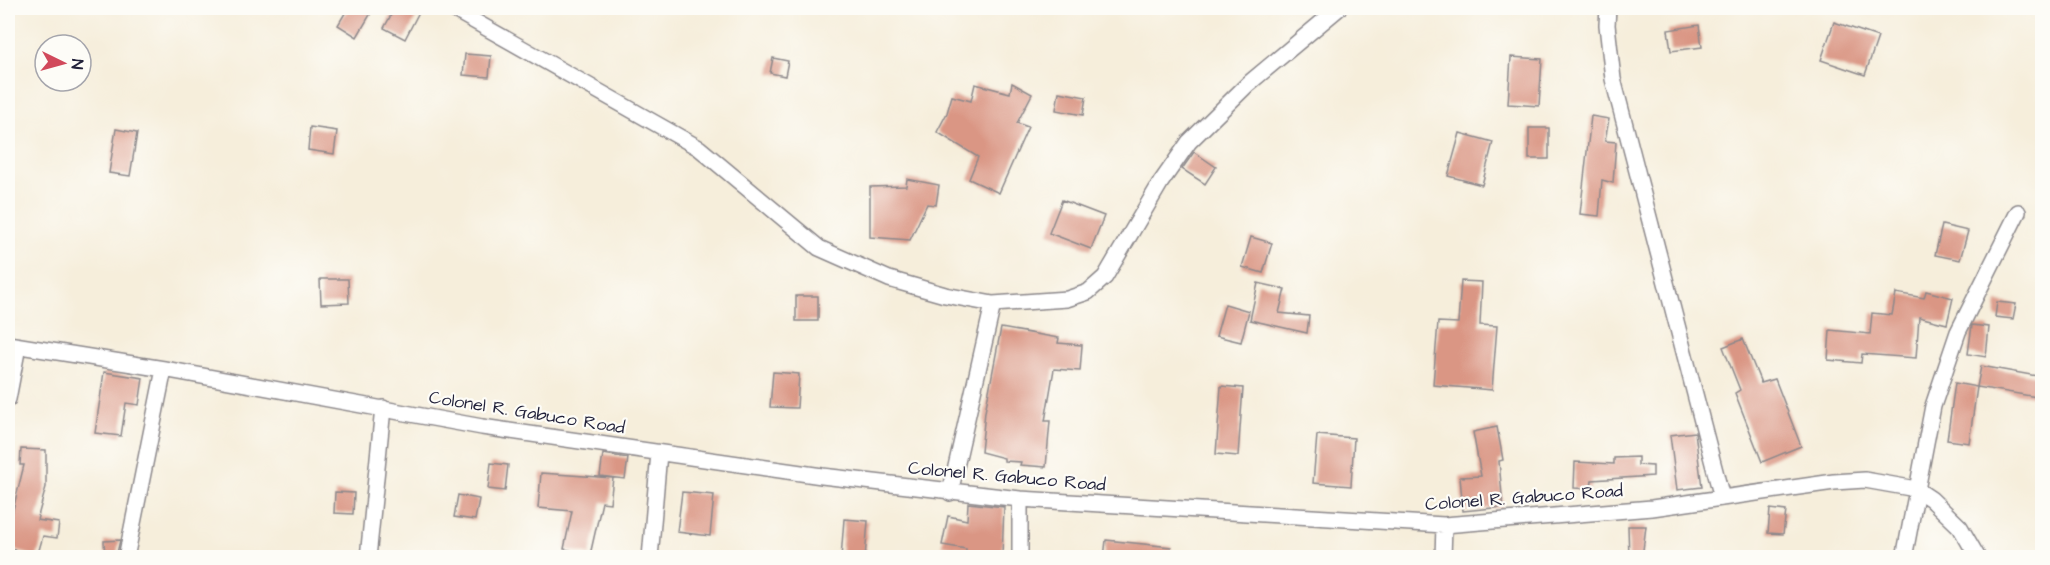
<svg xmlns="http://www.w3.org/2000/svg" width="2050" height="565" font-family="'Architects Daughter',sans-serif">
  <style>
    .building { fill: #da9684 }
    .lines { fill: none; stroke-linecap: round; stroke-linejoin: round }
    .street-casing { stroke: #8c888b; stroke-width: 18 }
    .street { stroke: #fff; stroke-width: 15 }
    .labels { text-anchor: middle; stroke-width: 4.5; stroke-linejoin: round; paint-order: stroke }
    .street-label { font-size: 18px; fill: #22223b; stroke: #fdfcf7 }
  </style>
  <rect width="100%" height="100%" fill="#fdfcf7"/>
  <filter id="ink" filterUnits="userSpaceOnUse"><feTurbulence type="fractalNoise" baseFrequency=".0167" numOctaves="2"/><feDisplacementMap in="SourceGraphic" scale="12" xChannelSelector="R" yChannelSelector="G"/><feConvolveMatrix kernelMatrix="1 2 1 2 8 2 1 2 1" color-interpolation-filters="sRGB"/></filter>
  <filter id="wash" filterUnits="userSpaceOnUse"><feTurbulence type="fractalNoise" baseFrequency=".008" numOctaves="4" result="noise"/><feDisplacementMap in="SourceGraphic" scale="24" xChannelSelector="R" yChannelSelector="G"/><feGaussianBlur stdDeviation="1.35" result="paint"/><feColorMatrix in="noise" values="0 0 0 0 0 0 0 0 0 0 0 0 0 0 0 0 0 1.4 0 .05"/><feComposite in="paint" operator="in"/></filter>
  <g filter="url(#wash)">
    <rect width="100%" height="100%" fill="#f6eedb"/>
    <g id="blocks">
      <path class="building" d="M 348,8 L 362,8 L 371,13 L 357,37 L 338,25 Z
        M 395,8 L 421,8 L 405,39 L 384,28 Z
        M 1834,22 L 1878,37 L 1865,75 L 1821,60 Z
        M 1699,25 L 1702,47 L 1671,51 L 1668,30 Z
        M 465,54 L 491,56 L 489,77 L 463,75 Z
        M 1511,57 L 1542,59 L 1539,106 L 1508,104 Z
        M 773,58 L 788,61 L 785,76 L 770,73 Z
        M 1012,83 L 1032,94 L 1017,123 L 1028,127 L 999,193 L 969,179 L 978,157 L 937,132 L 947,113 L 952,96 L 971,101 L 975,84 L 1010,93 Z
        M 1059,92 L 1086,97 L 1083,115 L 1056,110 Z
        M 1591,116 L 1609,119 L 1605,141 L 1616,142 L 1613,183 L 1602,180 L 1599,216 L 1580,214 Z
        M 310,127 L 337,131 L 334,154 L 308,150 Z
        M 1529,128 L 1549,128 L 1549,159 L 1529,159 Z
        M 116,129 L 137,133 L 130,176 L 109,173 Z
        M 1460,133 L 1493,142 L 1482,185 L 1448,176 Z
        M 1194,152 L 1216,167 L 1205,184 L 1182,169 Z
        M 907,179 L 939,185 L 936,205 L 927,204 L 910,240 L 870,237 L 870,187 L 906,186 Z
        M 1062,200 L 1104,216 L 1091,249 L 1049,233 Z
        M 1942,225 L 1968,231 L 1960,260 L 1935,255 Z
        M 1251,237 L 1272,243 L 1263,273 L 1242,267 Z
        M 320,279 L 348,279 L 349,303 L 321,304 Z
        M 1461,281 L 1482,282 L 1480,325 L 1497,326 L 1492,390 L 1433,385 L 1438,322 L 1458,323 Z
        M 1258,283 L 1285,289 L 1279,313 L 1309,316 L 1307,333 L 1250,320 Z
        M 1926,291 L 1953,298 L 1947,324 L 1919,317 L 1916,358 L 1862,354 L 1861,363 L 1828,360 L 1830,330 L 1870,334 L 1872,313 L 1892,315 L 1896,293 L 1924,298 Z
        M 796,296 L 818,296 L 818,321 L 796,321 Z
        M 1997,302 L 2016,304 L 2013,319 L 1995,317 Z
        M 1225,304 L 1249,311 L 1241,342 L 1216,336 Z
        M 1972,325 L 1989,327 L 1986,357 L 1968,354 Z
        M 1001,328 L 1059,338 L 1058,343 L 1082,345 L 1080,371 L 1054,369 L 1045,421 L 1050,421 L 1046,467 L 1020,465 L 1021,462 L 1004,461 L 1004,458 L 981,452 L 985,412 Z
        M 1743,339 L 1761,383 L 1775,379 L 1801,446 L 1762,462 L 1735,393 L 1740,390 L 1723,347 Z
        M 1981,366 L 2043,377 L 2043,398 L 1977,387 Z
        M 104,372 L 143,378 L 139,405 L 126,403 L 121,436 L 95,433 Z
        M 773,372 L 799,374 L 797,408 L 770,407 Z
        M 1955,383 L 1977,387 L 1969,443 L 1947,440 Z
        M 1221,386 L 1243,388 L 1238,456 L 1216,454 Z
        M 1497,427 L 1503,460 L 1499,461 L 1503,507 L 1463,511 L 1460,477 L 1481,476 L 1473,432 Z
        M 1695,432 L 1702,487 L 1677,490 L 1670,435 Z
        M 1317,435 L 1354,438 L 1351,486 L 1313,483 Z
        M 21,449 L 46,450 L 46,487 L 37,520 L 59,523 L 57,538 L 43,536 L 37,557 L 8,548 L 8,530 L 24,465 L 20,465 Z
        M 603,454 L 628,458 L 625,479 L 600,476 Z
        M 1638,457 L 1638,465 L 1653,466 L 1653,476 L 1592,480 L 1591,489 L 1574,488 L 1575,462 L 1614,464 L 1614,458 Z
        M 491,463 L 508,465 L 505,491 L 488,489 Z
        M 541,473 L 613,478 L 610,503 L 602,502 L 590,555 L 564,549 L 572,511 L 538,508 Z
        M 335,492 L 354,493 L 353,514 L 334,513 Z
        M 682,492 L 714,495 L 710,536 L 677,532 Z
        M 458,495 L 479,499 L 475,520 L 454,517 Z
        M 968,503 L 1004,507 L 1002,556 L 966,555 L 966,549 L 942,545 L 948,516 L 967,520 Z
        M 1770,509 L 1786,511 L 1783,534 L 1768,533 Z
        M 844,519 L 868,521 L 865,558 L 841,558 Z
        M 1628,526 L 1646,526 L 1642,558 L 1629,558 Z
        M 120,540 L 116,557 L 105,558 L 104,541 Z
        M 1106,540 L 1171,547 L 1170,558 L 1104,558 Z"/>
    </g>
  </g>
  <g filter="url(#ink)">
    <use href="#blocks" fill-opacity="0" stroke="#8c888b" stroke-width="1.5"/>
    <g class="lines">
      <g class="street-casing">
        <path id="street" d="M 451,8 L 699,148 L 819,248 L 889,279 L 945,295 L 993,304
          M 1608,8 L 1607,25 L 1613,79 L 1722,498
          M 8,344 L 164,369 L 482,427 L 822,476 L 1020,499 L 1444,525 L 1652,508 L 1834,482 L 1865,480 L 1916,489 L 1931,499 L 1960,527 L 1978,558
          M 8,399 L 18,346
          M 950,493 L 993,304 L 1067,299 L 1088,292 L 1105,277 L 1161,182 L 1189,142 L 1248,84 L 1339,8
          M 1020,499 L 1020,558
          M 126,558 L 164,369
          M 368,558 L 383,408
          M 650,558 L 659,453
          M 1443,558 L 1444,525
          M 1904,558 L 1933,406 L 1958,332 L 2018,212"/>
      </g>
      <use href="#street" class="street"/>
    </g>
  </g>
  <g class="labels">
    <g class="street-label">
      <text transform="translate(527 412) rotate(9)" y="6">Colonel R. Gabuco Road</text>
      <text transform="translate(1007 476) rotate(5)" y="6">Colonel R. Gabuco Road</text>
      <text transform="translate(1524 497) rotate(-4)" y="6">Colonel R. Gabuco Road</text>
    </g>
  </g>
  <rect width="2050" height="565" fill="none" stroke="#fdfcf7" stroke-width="30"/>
  <g transform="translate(63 63) rotate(95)"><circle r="28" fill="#fdfcf7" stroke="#a5a5ac" stroke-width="1.5"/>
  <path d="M0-4.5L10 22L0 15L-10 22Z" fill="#d1495b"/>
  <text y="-9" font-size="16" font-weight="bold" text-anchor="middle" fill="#22223b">N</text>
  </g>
</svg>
